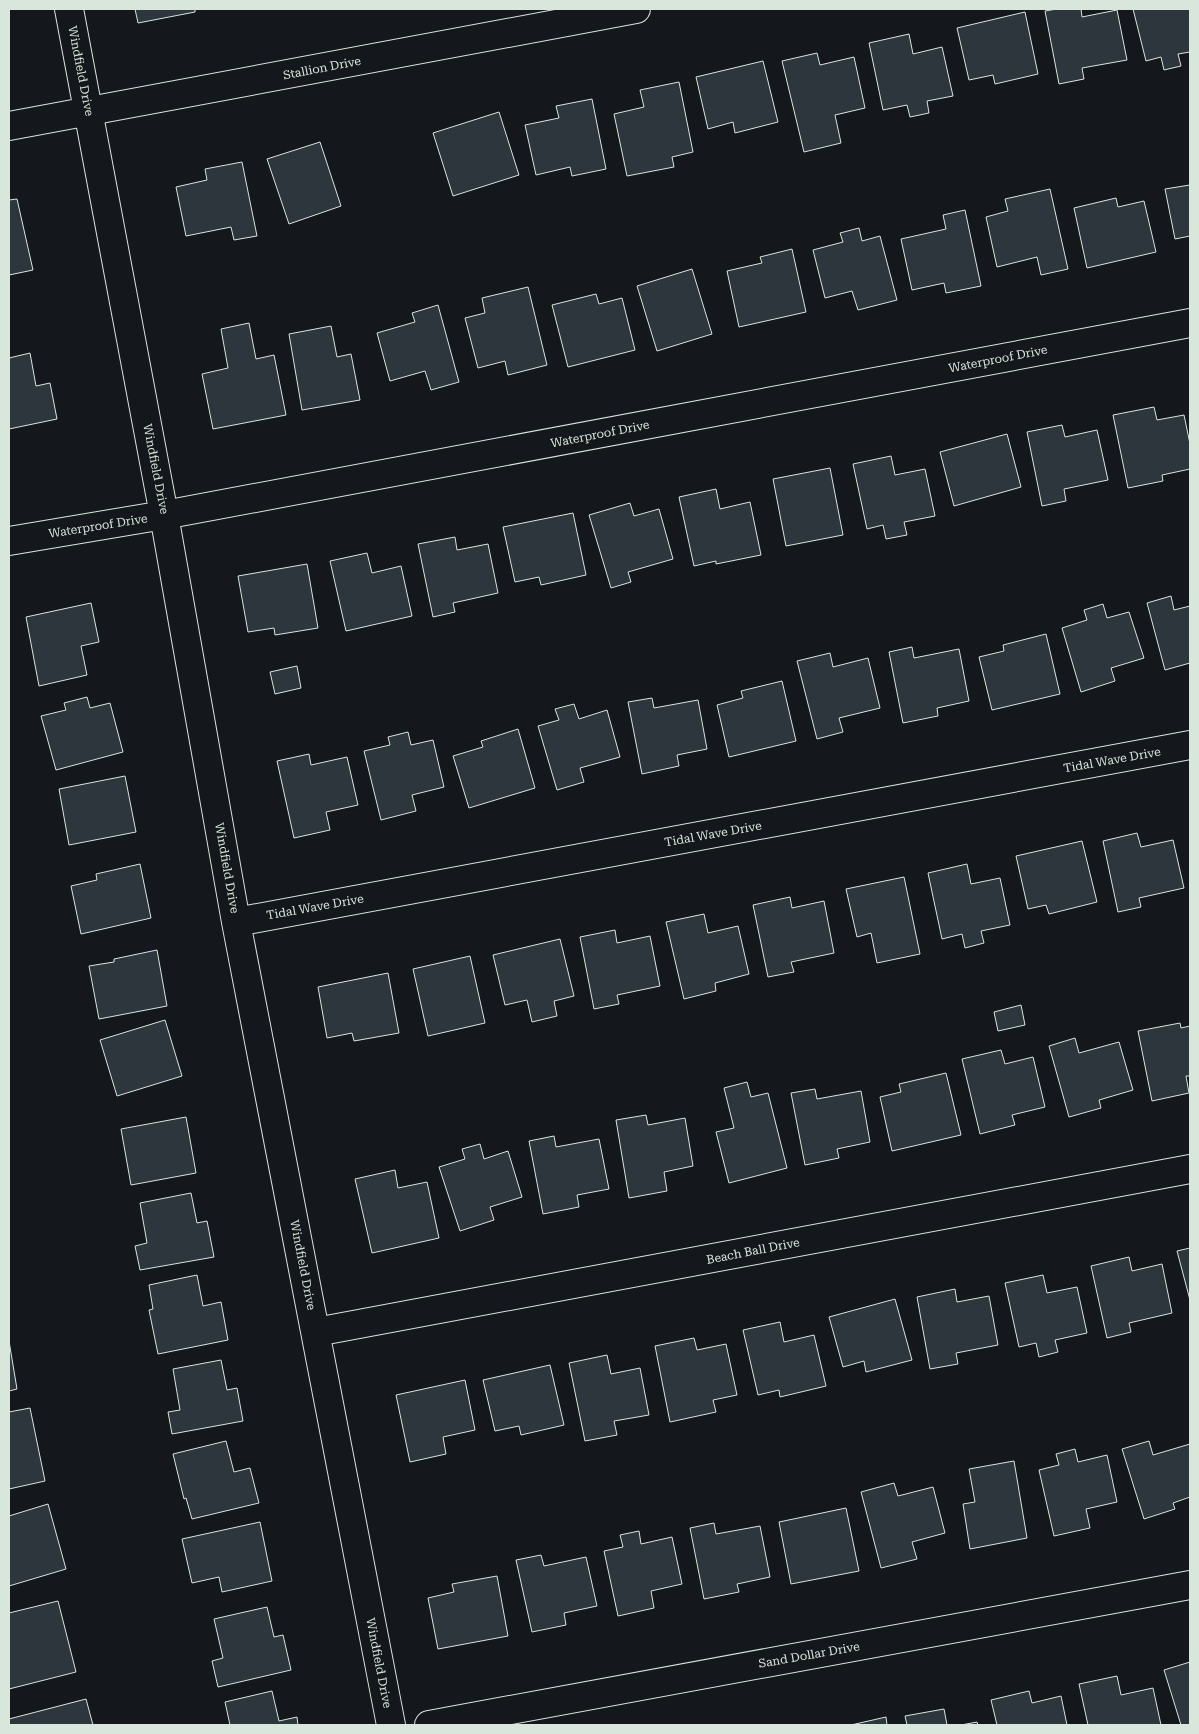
<svg xmlns="http://www.w3.org/2000/svg" width="1199" height="1734" font-family="'Roboto Serif',serif">
  <style>
    .building { fill: #2c363c; stroke: #d8e6dc }
    .lines { fill: none; stroke-linecap: round; stroke-linejoin: round }
    .minor-casing { stroke: #d8e6dc; stroke-width: 30 }
    .minor { stroke: #14181c; stroke-width: 28 }
    .labels { text-anchor: middle; stroke-width: 4; stroke-linejoin: round; paint-order: stroke }
    .street-label { font-size: 12px; fill: #d8e6dc; stroke: #14181c }
  </style>
  <rect width="100%" height="100%" fill="#14181c"/>
  <path class="building" d="M 135,9 L 195,9 L 195,12 L 138,23 Z
    M 1057,9 L 1081,9 L 1082,17 L 1117,10 L 1127,60 L 1082,68 L 1084,79 L 1059,84 L 1045,11 Z
    M 1133,9 L 1190,9 L 1190,52 L 1178,54 L 1181,66 L 1164,70 L 1161,57 L 1146,61 Z
    M 1025,12 L 1038,74 L 995,84 L 993,75 L 969,80 L 957,28 Z
    M 909,34 L 913,54 L 942,47 L 953,96 L 927,101 L 929,113 L 910,117 L 907,105 L 883,110 L 869,43 Z
    M 817,53 L 820,65 L 854,57 L 865,108 L 835,115 L 841,143 L 804,152 L 782,61 Z
    M 763,61 L 778,122 L 735,133 L 733,122 L 708,129 L 696,77 Z
    M 679,82 L 693,152 L 672,157 L 674,167 L 627,176 L 614,114 L 644,107 L 640,90 Z
    M 592,99 L 606,169 L 572,176 L 570,167 L 536,175 L 525,125 L 559,118 L 556,106 Z
    M 499,112 L 519,175 L 453,196 L 433,133 Z
    M 320,142 L 341,206 L 289,224 L 267,159 Z
    M 242,162 L 257,236 L 234,240 L 231,227 L 186,236 L 176,187 L 207,180 L 205,169 Z
    M 1190,185 L 1190,236 L 1175,239 L 1165,189 Z
    M 1050,189 L 1068,269 L 1041,275 L 1037,257 L 997,267 L 986,217 L 1008,211 L 1005,199 Z
    M 1116,198 L 1118,207 L 1144,201 L 1156,252 L 1087,268 L 1074,208 Z
    M 17,199 L 33,270 L 9,275 L 9,200 Z
    M 965,210 L 981,286 L 946,293 L 944,283 L 912,290 L 901,239 L 946,229 L 943,215 Z
    M 859,228 L 862,241 L 880,236 L 897,300 L 858,310 L 852,291 L 825,298 L 813,250 L 843,242 L 840,233 Z
    M 792,249 L 806,312 L 739,327 L 727,271 L 762,263 L 760,257 Z
    M 692,269 L 712,334 L 657,351 L 637,286 Z
    M 528,287 L 547,365 L 508,375 L 505,361 L 478,368 L 465,318 L 485,313 L 482,298 Z
    M 596,294 L 599,304 L 622,298 L 635,350 L 568,367 L 552,305 Z
    M 438,305 L 459,382 L 431,390 L 425,371 L 390,381 L 377,333 L 415,322 L 412,313 Z
    M 249,323 L 256,359 L 274,355 L 286,415 L 213,429 L 202,374 L 228,368 L 221,329 Z
    M 331,326 L 337,357 L 351,354 L 360,400 L 302,410 L 289,334 Z
    M 30,353 L 36,386 L 50,383 L 57,419 L 9,429 L 9,358 Z
    M 1154,407 L 1157,420 L 1184,415 L 1190,444 L 1190,469 L 1162,475 L 1163,481 L 1128,488 L 1113,415 Z
    M 1062,425 L 1065,437 L 1097,430 L 1108,480 L 1064,489 L 1066,501 L 1042,506 L 1027,432 Z
    M 1007,434 L 1021,487 L 954,506 L 940,452 Z
    M 891,456 L 895,475 L 925,469 L 935,516 L 904,522 L 907,535 L 886,539 L 883,525 L 867,529 L 853,464 Z
    M 830,468 L 843,535 L 786,546 L 773,479 Z
    M 716,489 L 720,509 L 750,502 L 761,555 L 716,564 L 716,561 L 694,566 L 679,497 Z
    M 630,503 L 634,516 L 659,509 L 673,559 L 628,572 L 631,582 L 611,588 L 589,515 Z
    M 573,513 L 586,575 L 541,585 L 539,577 L 515,582 L 503,527 Z
    M 455,537 L 457,550 L 488,544 L 498,593 L 453,603 L 455,612 L 433,617 L 418,544 Z
    M 367,553 L 372,573 L 401,566 L 412,616 L 346,631 L 330,561 Z
    M 307,564 L 318,628 L 275,635 L 274,628 L 248,632 L 238,576 Z
    M 1171,596 L 1174,610 L 1190,606 L 1190,663 L 1165,670 L 1147,603 Z
    M 91,603 L 99,642 L 81,646 L 87,675 L 39,686 L 26,617 Z
    M 1103,604 L 1107,618 L 1129,612 L 1144,658 L 1111,668 L 1115,681 L 1081,692 L 1062,628 L 1087,620 L 1084,610 Z
    M 1046,634 L 1060,694 L 992,710 L 979,657 L 1004,651 L 1003,645 Z
    M 912,647 L 914,658 L 959,649 L 969,701 L 937,708 L 938,716 L 903,723 L 889,652 Z
    M 830,653 L 833,667 L 868,658 L 880,708 L 839,718 L 843,732 L 817,739 L 797,661 Z
    M 297,666 L 301,688 L 275,694 L 270,672 Z
    M 782,681 L 796,741 L 729,757 L 717,705 L 743,698 L 741,691 Z
    M 87,697 L 90,708 L 110,703 L 123,752 L 56,770 L 41,716 L 66,710 L 64,703 Z
    M 652,698 L 654,708 L 698,700 L 707,749 L 677,755 L 679,766 L 642,774 L 628,702 Z
    M 574,704 L 579,719 L 607,710 L 620,757 L 580,768 L 584,782 L 557,790 L 538,726 L 559,720 L 555,709 Z
    M 518,729 L 535,788 L 469,808 L 453,756 L 483,747 L 481,741 Z
    M 408,732 L 411,745 L 433,740 L 444,787 L 412,795 L 416,811 L 381,820 L 364,751 L 390,745 L 388,737 Z
    M 309,754 L 311,765 L 347,757 L 358,805 L 326,812 L 330,830 L 294,838 L 277,761 Z
    M 125,776 L 136,832 L 69,845 L 59,789 Z
    M 1137,833 L 1141,847 L 1173,840 L 1184,888 L 1139,898 L 1141,907 L 1118,912 L 1103,841 Z
    M 1082,841 L 1097,902 L 1049,914 L 1046,905 L 1028,909 L 1016,856 Z
    M 140,864 L 151,918 L 81,934 L 71,886 L 97,880 L 96,874 Z
    M 967,864 L 971,884 L 1000,878 L 1010,925 L 981,931 L 984,943 L 965,948 L 962,934 L 942,939 L 928,873 Z
    M 904,877 L 920,954 L 877,963 L 871,933 L 857,937 L 846,889 Z
    M 790,897 L 792,908 L 824,901 L 834,953 L 791,962 L 794,972 L 768,977 L 753,905 Z
    M 704,914 L 708,933 L 738,926 L 749,974 L 715,983 L 716,991 L 684,999 L 666,922 Z
    M 615,930 L 617,943 L 650,936 L 660,986 L 617,995 L 619,1004 L 594,1009 L 580,937 Z
    M 560,939 L 574,996 L 554,1001 L 557,1016 L 532,1022 L 527,1000 L 505,1005 L 493,955 Z
    M 157,950 L 167,1006 L 99,1019 L 89,966 L 114,962 L 114,959 Z
    M 470,956 L 485,1023 L 428,1036 L 413,969 Z
    M 388,973 L 399,1033 L 354,1041 L 352,1033 L 327,1038 L 318,987 Z
    M 1021,1005 L 1025,1025 L 998,1031 L 994,1012 Z
    M 165,1020 L 182,1076 L 117,1096 L 100,1040 Z
    M 1180,1023 L 1181,1028 L 1190,1026 L 1190,1076 L 1186,1076 L 1189,1093 L 1152,1101 L 1138,1031 Z
    M 1075,1038 L 1079,1053 L 1119,1042 L 1133,1090 L 1099,1100 L 1101,1108 L 1069,1117 L 1049,1046 Z
    M 1001,1050 L 1005,1064 L 1033,1057 L 1045,1107 L 1012,1115 L 1015,1125 L 980,1134 L 962,1059 Z
    M 946,1073 L 961,1135 L 892,1151 L 880,1097 L 901,1092 L 899,1084 Z
    M 747,1082 L 751,1097 L 768,1093 L 787,1168 L 729,1183 L 716,1132 L 734,1128 L 724,1088 Z
    M 815,1089 L 817,1099 L 861,1091 L 870,1142 L 837,1149 L 839,1158 L 805,1165 L 791,1093 Z
    M 646,1115 L 648,1125 L 685,1118 L 693,1166 L 664,1172 L 667,1191 L 629,1198 L 616,1120 Z
    M 186,1117 L 196,1173 L 131,1185 L 121,1129 Z
    M 554,1136 L 556,1147 L 599,1139 L 609,1189 L 577,1195 L 579,1207 L 543,1214 L 529,1141 Z
    M 480,1144 L 484,1159 L 508,1151 L 522,1197 L 490,1207 L 494,1220 L 460,1231 L 439,1167 L 465,1159 L 462,1149 Z
    M 395,1170 L 398,1188 L 427,1182 L 439,1238 L 372,1253 L 355,1179 Z
    M 191,1193 L 197,1223 L 207,1221 L 214,1257 L 140,1270 L 135,1246 L 147,1243 L 140,1203 Z
    M 1190,1248 L 1190,1300 L 1177,1251 Z
    M 1129,1257 L 1132,1271 L 1162,1264 L 1172,1313 L 1129,1323 L 1131,1332 L 1107,1338 L 1091,1266 Z
    M 197,1275 L 203,1306 L 221,1302 L 228,1340 L 158,1354 L 149,1310 L 153,1309 L 149,1285 Z
    M 1043,1275 L 1047,1293 L 1077,1287 L 1087,1333 L 1055,1340 L 1058,1352 L 1039,1357 L 1036,1343 L 1019,1347 L 1005,1283 Z
    M 955,1289 L 957,1302 L 989,1296 L 998,1345 L 956,1353 L 958,1364 L 930,1369 L 917,1297 Z
    M 895,1299 L 912,1360 L 866,1372 L 864,1361 L 843,1367 L 829,1317 Z
    M 780,1322 L 784,1342 L 814,1335 L 826,1386 L 780,1397 L 779,1390 L 758,1395 L 743,1330 Z
    M 694,1338 L 697,1350 L 726,1344 L 737,1395 L 713,1400 L 716,1412 L 670,1422 L 655,1346 Z
    M 9,1341 L 17,1389 L 9,1391 Z
    M 607,1355 L 611,1374 L 640,1368 L 649,1415 L 614,1421 L 617,1435 L 585,1441 L 569,1363 Z
    M 221,1360 L 227,1390 L 237,1388 L 243,1421 L 172,1434 L 168,1412 L 180,1410 L 173,1369 Z
    M 550,1365 L 564,1425 L 521,1435 L 519,1426 L 495,1431 L 483,1380 Z
    M 465,1380 L 475,1430 L 443,1437 L 446,1454 L 410,1462 L 396,1395 Z
    M 30,1408 L 45,1481 L 9,1489 L 9,1412 Z
    M 226,1441 L 234,1472 L 250,1468 L 259,1503 L 192,1519 L 186,1498 L 184,1499 L 173,1454 Z
    M 1149,1441 L 1153,1455 L 1190,1444 L 1190,1497 L 1173,1503 L 1175,1509 L 1144,1519 L 1122,1449 Z
    M 1075,1449 L 1078,1462 L 1107,1455 L 1117,1502 L 1086,1509 L 1090,1528 L 1054,1536 L 1039,1470 L 1059,1465 L 1056,1454 Z
    M 1014,1461 L 1027,1538 L 970,1549 L 963,1504 L 975,1502 L 969,1469 Z
    M 894,1483 L 898,1496 L 933,1487 L 945,1533 L 912,1542 L 917,1559 L 881,1568 L 861,1492 Z
    M 48,1504 L 66,1569 L 9,1586 L 9,1516 Z
    M 846,1508 L 859,1571 L 791,1584 L 779,1522 Z
    M 260,1522 L 272,1581 L 222,1592 L 219,1577 L 192,1583 L 182,1539 Z
    M 714,1523 L 716,1534 L 760,1526 L 770,1577 L 737,1584 L 739,1592 L 704,1599 L 690,1528 Z
    M 639,1531 L 641,1544 L 672,1537 L 682,1584 L 651,1591 L 654,1608 L 618,1616 L 604,1551 L 623,1547 L 620,1535 Z
    M 541,1555 L 544,1566 L 586,1557 L 597,1606 L 564,1613 L 566,1625 L 532,1632 L 516,1560 Z
    M 497,1576 L 508,1636 L 438,1649 L 428,1598 L 454,1592 L 452,1584 Z
    M 58,1601 L 76,1672 L 9,1689 L 9,1613 Z
    M 267,1607 L 274,1637 L 283,1635 L 291,1670 L 218,1687 L 212,1661 L 223,1658 L 214,1619 Z
    M 1190,1662 L 1190,1725 L 1181,1725 L 1164,1670 Z
    M 1117,1676 L 1121,1695 L 1153,1688 L 1161,1725 L 1088,1725 L 1079,1684 Z
    M 272,1691 L 279,1721 L 297,1717 L 298,1725 L 230,1725 L 225,1702 Z
    M 1029,1691 L 1032,1703 L 1061,1696 L 1067,1725 L 997,1725 L 991,1700 Z
    M 86,1699 L 93,1725 L 9,1725 L 9,1719 Z
    M 944,1709 L 947,1725 L 907,1725 L 905,1716 Z
    M 886,1717 L 887,1725 L 851,1725 Z
    M 977,1722 L 978,1725 L 961,1725 Z"/>
  <g class="lines">
    <g class="minor-casing">
      <path id="minor" d="M 69,9 L 164,515 L 236,922 L 391,1725
        M 9,126 L 636,9
        M 9,541 L 164,515 L 1190,323
        M 236,922 L 1190,745
        M 316,1332 L 1190,1169
        M 429,1725 L 1190,1585"/>
    </g>
    <use href="#minor" class="minor"/>
  </g>
  <g class="labels">
    <g class="street-label">
      <text transform="translate(322 68) rotate(-11)" y="4">Stallion Drive</text>
      <text transform="translate(81 71) rotate(79)" y="4">Windfield Drive</text>
      <text transform="translate(998 359) rotate(-11)" y="4">Waterproof Drive</text>
      <text transform="translate(600 434) rotate(-11)" y="4">Waterproof Drive</text>
      <text transform="translate(156 469) rotate(79)" y="4">Windfield Drive</text>
      <text transform="translate(98 526) rotate(-9)" y="4">Waterproof Drive</text>
      <text transform="translate(1112 760) rotate(-10)" y="4">Tidal Wave Drive</text>
      <text transform="translate(713 834) rotate(-10)" y="4">Tidal Wave Drive</text>
      <text transform="translate(227 868) rotate(80)" y="4">Windfield Drive</text>
      <text transform="translate(315 907) rotate(-10)" y="4">Tidal Wave Drive</text>
      <text transform="translate(753 1251) rotate(-11)" y="4">Beach Ball Drive</text>
      <text transform="translate(303 1265) rotate(79)" y="4">Windfield Drive</text>
      <text transform="translate(809 1655) rotate(-10)" y="4">Sand Dollar Drive</text>
      <text transform="translate(379 1663) rotate(79)" y="4">Windfield Drive</text>
    </g>
  </g>
  <rect width="1199" height="1734" fill="none" stroke="#d8e6dc" stroke-width="20"/>
</svg>
